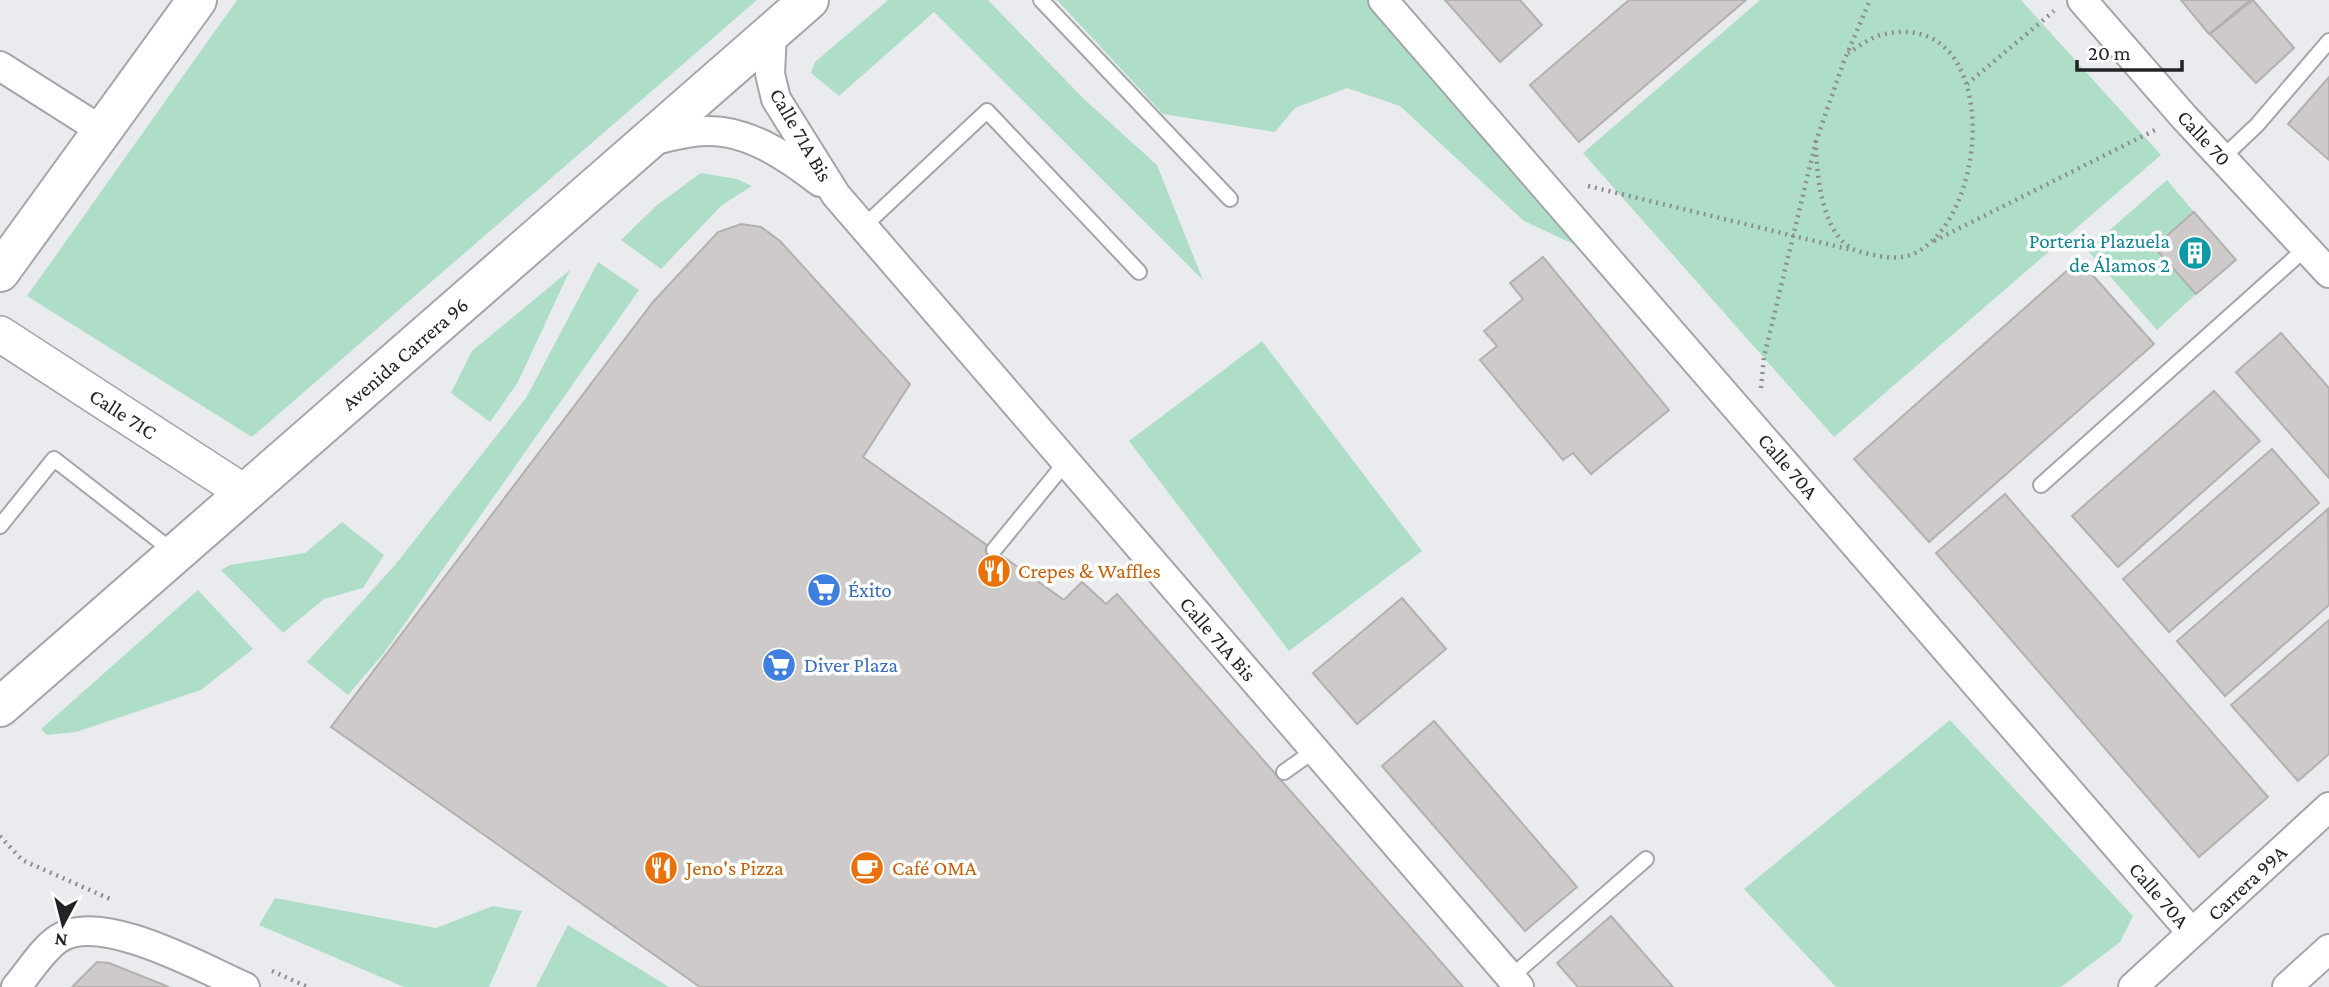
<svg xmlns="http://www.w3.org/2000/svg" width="2329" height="987" font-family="'Crimson Pro',serif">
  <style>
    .green { fill: #aedec8 }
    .building { fill: #cecac9; stroke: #b4b0af; stroke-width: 2 }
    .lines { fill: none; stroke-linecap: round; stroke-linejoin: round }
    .service-casing { stroke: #a4a5a9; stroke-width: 18 }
    .minor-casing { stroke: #a4a5a9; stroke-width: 32 }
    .tertiary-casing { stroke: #a4a5a9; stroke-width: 38 }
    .secondary-casing { stroke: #a4a5a9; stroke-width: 42 }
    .path { stroke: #8d8e90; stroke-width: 4.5; stroke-dasharray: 2 5; stroke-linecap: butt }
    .service { stroke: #fff; stroke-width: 14 }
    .minor { stroke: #fff; stroke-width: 28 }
    .tertiary { stroke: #fff; stroke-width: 35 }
    .secondary { stroke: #fff; stroke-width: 38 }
    .labels { text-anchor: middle; stroke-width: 7; stroke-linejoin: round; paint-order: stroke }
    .street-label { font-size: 21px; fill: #222324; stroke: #fff }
    .culture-label { font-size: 21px; fill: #0d838f; stroke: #fff; text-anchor: end }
    .food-label { font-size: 21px; fill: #c56008; stroke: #fff; text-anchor: start }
    .shop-label { font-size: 21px; fill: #366cbe; stroke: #fff; text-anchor: start }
  </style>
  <rect width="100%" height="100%" fill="#eaebef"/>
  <path class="green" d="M 237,0 L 757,0 L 252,437 L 27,296 Z
    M 888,0 L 988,0 L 1084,99 L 1157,165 L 1203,280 L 934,12 L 839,96 L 811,73 L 815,62 Z
    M 1057,0 L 1372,0 L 1580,247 L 1524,221 L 1400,106 L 1347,88 L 1295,108 L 1275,132 L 1163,114 Z
    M 1760,0 L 2021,0 L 2161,155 L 1834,437 L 1583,153 Z
    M 701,173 L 737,179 L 752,186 L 722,205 L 661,269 L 621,240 L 657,205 Z
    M 2167,180 L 2194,212 L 2154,247 L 2196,294 L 2157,330 L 2087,250 Z
    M 598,262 L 639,290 L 384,653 L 348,695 L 307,662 L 395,565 L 526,398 Z
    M 570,270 L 518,382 L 490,422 L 451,393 L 472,351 Z
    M 1262,341 L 1422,551 L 1289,651 L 1129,441 Z
    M 342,522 L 384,555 L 363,588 L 324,599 L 283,633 L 221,570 L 230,565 L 305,553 Z
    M 198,590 L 253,649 L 201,690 L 76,732 L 47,735 L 41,729 Z
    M 1950,720 L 2133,916 L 2120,942 L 2061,987 L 1836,987 L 1744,889 Z
    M 275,898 L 436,928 L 493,906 L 522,911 L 489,987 L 404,987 L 259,925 Z
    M 568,925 L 669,987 L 536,987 Z"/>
  <path class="building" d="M 1445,0 L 1520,0 L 1542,25 L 1500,62 Z
    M 1629,0 L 1746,0 L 1579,142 L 1530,85 Z
    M 2181,0 L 2250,0 L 2209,34 Z
    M 2253,0 L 2294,48 L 2256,83 L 2210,34 Z
    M 2329,77 L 2329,160 L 2288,124 Z
    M 2194,212 L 2236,260 L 2196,294 L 2154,247 Z
    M 741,224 L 761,227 L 780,241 L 910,384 L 863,457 L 1064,600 L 1082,582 L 1106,604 L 1117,594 L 1463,987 L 700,987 L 331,727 L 653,302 L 718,232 Z
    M 1543,257 L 1669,410 L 1591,474 L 1573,453 L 1563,460 L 1480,360 L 1497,346 L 1484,331 L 1523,299 L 1510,283 Z
    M 2079,260 L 2154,344 L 1929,542 L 1854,459 Z
    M 2281,333 L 2329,388 L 2329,478 L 2236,372 Z
    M 2214,391 L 2260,441 L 2118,567 L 2072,516 Z
    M 2272,449 L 2319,503 L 2169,632 L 2123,579 Z
    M 2005,494 L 2268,797 L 2199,857 L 1936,553 Z
    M 2328,509 L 2329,605 L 2225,696 L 2177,641 Z
    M 1402,598 L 1446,649 L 1357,724 L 1313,673 Z
    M 2329,620 L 2329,754 L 2298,781 L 2231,705 Z
    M 1434,721 L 1577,887 L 1525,931 L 1382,766 Z
    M 1611,916 L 1673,987 L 1578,987 L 1557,963 Z
    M 97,962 L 109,963 L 169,987 L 72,987 Z"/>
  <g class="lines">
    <g class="service-casing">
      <path id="service" d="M 1041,0 L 1230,199
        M 2222,158 L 2257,125 L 2329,41
        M 863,227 L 987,111 L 1139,272
        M 2041,485 L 2306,248
        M 0,526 L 54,459 L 175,553
        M 994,550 L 1066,462
        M 1284,772 L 1315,750
        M 1511,977 L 1646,859"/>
    </g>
    <g class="minor-casing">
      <path id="minor" d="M 1383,0 L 2192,933
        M 2082,0 L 2184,117 L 2329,273
        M 772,32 L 770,74 L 776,99 L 836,195 L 1519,987
        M 0,66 L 104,132
        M 648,142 C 667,137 687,131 707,131 C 749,130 789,158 820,182
        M 16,987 C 29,972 42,950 58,939 C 100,910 204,969 245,987
        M 2133,987 L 2329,807
        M 2287,987 L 2329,949"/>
    </g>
    <g class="tertiary-casing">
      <path id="tertiary" d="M 0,334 L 245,493"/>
    </g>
    <g class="secondary-casing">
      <path id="secondary" d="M 0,272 L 197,0
        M 0,707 L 809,0"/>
    </g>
    <path class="path" d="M 1967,84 L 2054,11
      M 1816,141 C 1816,173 1822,243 1861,252 C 1877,256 1896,261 1913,254 C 1993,218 2002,4 1881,35 C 1869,38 1858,47 1848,53
      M 1588,186 L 1852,250
      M 1934,241 L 2155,130
      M 1761,388 L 1764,357 L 1816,141 L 1844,61 L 1870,0
      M 0,836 L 22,860 L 110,899
      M 272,971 L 308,987"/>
    <use href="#service" class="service"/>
    <use href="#minor" class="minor"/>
    <use href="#tertiary" class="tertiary"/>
    <use href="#secondary" class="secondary"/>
  </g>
  <defs>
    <g id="building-disc" transform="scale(1.75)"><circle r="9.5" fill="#0f9aa8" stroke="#fff"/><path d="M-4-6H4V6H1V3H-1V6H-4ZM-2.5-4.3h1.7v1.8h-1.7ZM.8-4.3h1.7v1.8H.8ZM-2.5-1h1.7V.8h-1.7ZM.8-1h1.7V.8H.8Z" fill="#fff"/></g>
    <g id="restaurant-disc" transform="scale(1.75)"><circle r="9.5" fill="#e8710a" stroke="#fff"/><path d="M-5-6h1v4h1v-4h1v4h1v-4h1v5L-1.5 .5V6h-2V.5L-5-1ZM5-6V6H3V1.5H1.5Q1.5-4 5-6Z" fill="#fff"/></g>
    <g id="supermarket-disc" transform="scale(1.75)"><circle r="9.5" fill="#3f7fe0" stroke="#fff"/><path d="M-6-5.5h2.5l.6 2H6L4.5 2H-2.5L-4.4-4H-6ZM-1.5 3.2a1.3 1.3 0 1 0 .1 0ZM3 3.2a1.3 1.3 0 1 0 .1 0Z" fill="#fff"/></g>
    <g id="cafe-disc" transform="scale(1.75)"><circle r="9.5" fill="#e8710a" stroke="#fff"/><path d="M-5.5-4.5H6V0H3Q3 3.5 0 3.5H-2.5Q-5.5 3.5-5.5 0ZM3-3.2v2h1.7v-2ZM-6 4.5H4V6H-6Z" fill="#fff"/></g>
  </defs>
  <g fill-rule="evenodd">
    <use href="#building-disc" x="2195" y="253"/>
    <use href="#restaurant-disc" x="994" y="571"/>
    <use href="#supermarket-disc" x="824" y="590"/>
    <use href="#supermarket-disc" x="779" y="665"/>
    <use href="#restaurant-disc" x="661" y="868"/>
    <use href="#cafe-disc" x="867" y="868"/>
  </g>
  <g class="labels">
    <g class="street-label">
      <text transform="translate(801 135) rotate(60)" y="7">Calle 71A Bis</text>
      <text transform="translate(2204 138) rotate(47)" y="7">Calle 70</text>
      <text transform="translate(405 354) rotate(-41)" y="7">Avenida Carrera 96</text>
      <text transform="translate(123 414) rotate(33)" y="7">Calle 71C</text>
      <text transform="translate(1788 466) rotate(49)" y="7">Calle 70A</text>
      <text transform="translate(1218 639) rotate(49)" y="7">Calle 71A Bis</text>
      <text transform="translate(2247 883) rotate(-43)" y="7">Carrera 99A</text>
      <text transform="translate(2159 895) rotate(49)" y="7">Calle 70A</text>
    </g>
    <g class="culture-label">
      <text x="2170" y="248">Porteria Plazuela<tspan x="2170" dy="24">de Álamos 2</tspan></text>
    </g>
    <g class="food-label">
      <text x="1018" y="578">Crepes &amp; Waffles</text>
      <text x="686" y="875">Jeno's Pizza</text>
      <text x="892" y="875">Café OMA</text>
    </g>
    <g class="shop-label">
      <text x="848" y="597">Éxito</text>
      <text x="804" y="672">Diver Plaza</text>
    </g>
  </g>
  <g transform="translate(63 924) rotate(187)" stroke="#ffffff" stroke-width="5" paint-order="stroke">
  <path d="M0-5L12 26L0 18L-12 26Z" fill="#222324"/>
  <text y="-10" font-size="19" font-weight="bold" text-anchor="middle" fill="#222324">N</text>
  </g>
  <path d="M2077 60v10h105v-10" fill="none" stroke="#222324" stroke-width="3.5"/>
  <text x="2088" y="60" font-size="21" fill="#222324" stroke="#ffffff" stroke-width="5" paint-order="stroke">20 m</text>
</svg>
